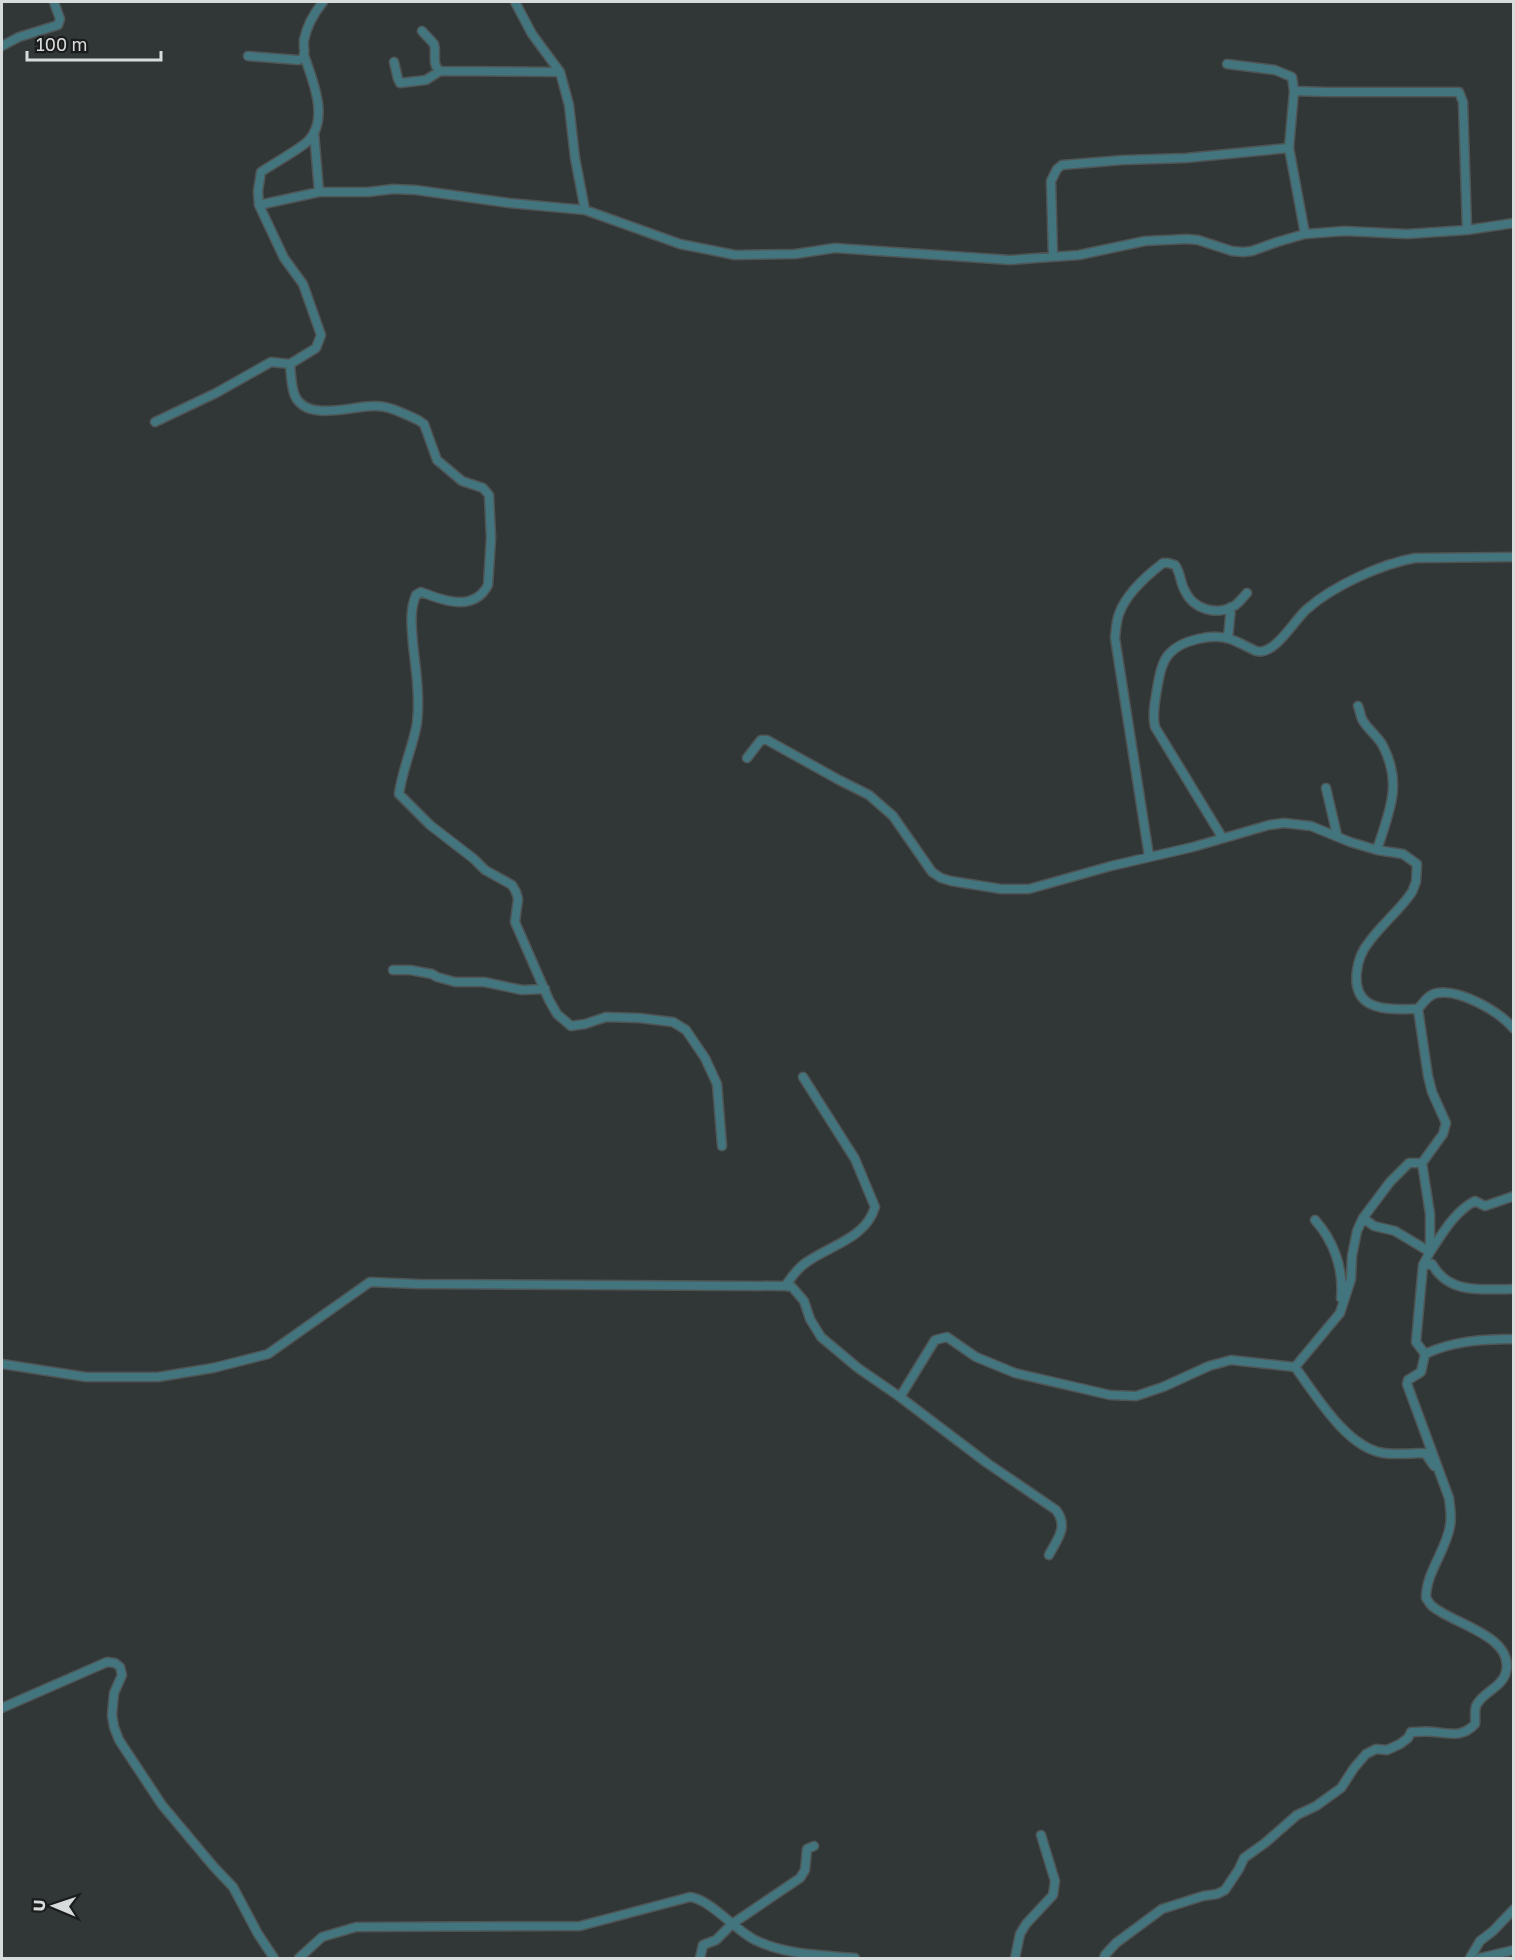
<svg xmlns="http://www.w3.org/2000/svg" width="1515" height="1960" font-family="'Golos Text',sans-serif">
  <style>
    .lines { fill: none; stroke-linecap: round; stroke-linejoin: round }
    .minor-casing { stroke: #4f5455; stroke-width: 11 }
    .minor { stroke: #43757e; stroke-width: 8 }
  </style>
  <rect width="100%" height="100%" fill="#313637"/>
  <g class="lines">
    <g class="minor-casing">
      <path id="minor" d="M 515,2 L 532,34 L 560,72
        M 422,31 L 434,44 C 437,54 431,64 440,71 L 560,72 L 569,105 L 575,158 L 585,210
        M 2,46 L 19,37 L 58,25 L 60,19 L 54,2
        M 248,56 L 298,60 C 302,59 303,59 304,54 C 305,50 303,45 304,40 C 307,25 314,13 323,2
        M 394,62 L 398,79 L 400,83 L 426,80 L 440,71
        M 1227,64 L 1275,70 L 1292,77 L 1294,91 L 1289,148 L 1305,234
        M 1294,91 L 1327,92 L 1459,92 L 1463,102 L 1467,230
        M 314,132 L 319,192
        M 259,205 L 319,192 L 368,192 L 393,189 L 416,190 L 509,203 L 585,210 L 680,244 L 735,255 L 795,254 L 835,248 L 1010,260 L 1079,255 L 1145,241 L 1187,239 L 1198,240 L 1232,251 L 1243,252 L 1252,251 L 1277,242 L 1305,234 L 1345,231 L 1407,234 L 1467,230 L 1514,223
        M 1053,257 L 1051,181 L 1057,169 L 1062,165 L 1123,160 L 1186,158 L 1289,148
        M 290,364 L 316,348 L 321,335 L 303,284 L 284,258 L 259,205 L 258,191 L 261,172 C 274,163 297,151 308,141 C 330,119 312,79 304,55
        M 155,422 L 216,393 L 271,362 L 290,364 C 291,374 291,387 295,396 C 307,422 352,406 373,406 C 388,405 405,414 418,420 L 424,424 L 437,460 L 462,481 L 483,488 L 489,495 L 491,538 L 488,585 C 474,612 444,601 421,592 L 416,595 C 409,612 412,628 413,645 C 416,670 420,698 417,723 C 413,747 402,770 399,794 L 430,825 L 474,859 L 485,870 L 512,885 L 516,892 L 518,899 L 515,922 L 549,1000 L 557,1014 L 571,1026 L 585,1024 L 606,1017 L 639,1018 L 673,1022 L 686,1030 L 705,1058 L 717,1084 L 722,1146
        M 1228,638 L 1231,607
        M 1358,706 C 1360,710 1360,715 1362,719 C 1367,729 1378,736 1383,746 C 1403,785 1389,811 1377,850
        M 747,758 L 761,740 L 767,740 L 839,780 L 869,795 L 893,816 L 932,872 L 941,878 L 951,881 L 1001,889 L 1029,889 L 1111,866 L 1193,847 L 1269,825 L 1284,823 L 1311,826 L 1350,842 L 1377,850 L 1403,854 L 1417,864 L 1416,882 L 1412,892 C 1400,910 1382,924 1369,942 C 1357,956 1349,989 1367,1002 C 1380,1011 1403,1009 1418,1009 L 1428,1076 L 1432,1092 L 1446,1123 L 1443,1134 L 1422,1163 L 1430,1214 L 1430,1252 L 1423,1265 L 1416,1342 L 1425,1354 L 1421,1372 L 1408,1380 L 1407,1384 L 1449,1498 C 1450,1506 1452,1517 1450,1526 C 1446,1551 1426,1572 1426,1598 C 1428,1600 1429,1603 1431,1605 C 1449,1623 1515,1635 1506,1672 C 1502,1688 1482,1692 1476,1706 C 1474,1712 1476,1718 1475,1724 C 1463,1737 1452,1734 1435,1732 C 1427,1731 1419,1732 1411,1732 L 1408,1738 L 1400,1744 L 1387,1750 L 1376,1749 L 1366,1754 L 1354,1768 L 1341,1788 L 1316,1806 L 1297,1815 L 1265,1843 L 1244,1858 L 1239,1869 L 1225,1890 L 1217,1894 L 1203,1896 L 1162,1909 L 1116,1943 L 1105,1955 L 1104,1958
        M 1326,788 L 1337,835
        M 1222,837 L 1155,727 C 1152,715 1155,702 1157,689 C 1159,678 1161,663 1169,654 C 1181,640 1213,633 1230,639 C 1239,642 1247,647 1256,651 C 1275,656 1294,620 1307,609 C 1333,586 1381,564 1415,558 L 1514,557
        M 1149,856 L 1115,638 C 1116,630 1116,622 1119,614 C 1126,594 1146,576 1163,563 L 1168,563 L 1175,565 C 1181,573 1180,583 1185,591 C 1193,609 1216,616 1234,606 C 1239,603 1243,597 1247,593
        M 393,970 L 410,970 L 432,974 L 437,977 L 455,982 L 484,982 L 522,990 L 545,989
        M 1418,1009 C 1423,1003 1429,994 1437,993 C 1460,989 1499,1011 1514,1029
        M 1363,1218 L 1374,1226 L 1395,1231 L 1430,1252 C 1442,1234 1455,1211 1475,1201 L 1485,1206 L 1514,1196
        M 1315,1220 C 1334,1241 1344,1270 1341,1298
        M 1423,1265 L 1432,1264 C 1449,1295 1483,1289 1514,1289
        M 785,1286 C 792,1277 797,1268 807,1262 C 831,1245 866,1238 875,1207 L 855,1159 L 803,1077
        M 1425,1354 C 1453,1341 1482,1339 1514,1339
        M 2,1364 L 86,1377 L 158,1377 L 213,1368 L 268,1354 L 370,1282 L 418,1284 L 785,1286 L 792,1287 L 804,1301 L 810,1319 L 821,1337 L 858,1368 L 900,1397 L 935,1340 L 947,1337 L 976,1357 L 1015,1373 L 1110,1395 L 1136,1396 L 1163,1387 L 1209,1366 L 1231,1360 L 1295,1367 L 1340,1313 L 1351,1279 L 1352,1256 L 1357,1231 L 1363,1218 L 1390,1182 L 1409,1163 L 1422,1163
        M 1295,1367 C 1316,1395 1346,1447 1383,1453 C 1396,1455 1412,1453 1425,1453 L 1434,1466
        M 900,1397 L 987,1463 L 1056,1510 C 1069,1527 1057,1539 1049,1555
        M 2,1708 L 107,1662 L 115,1663 L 120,1667 L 122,1675 L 114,1693 L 112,1715 L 114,1727 L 119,1740 L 162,1805 L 214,1867 L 233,1887 L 258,1934 L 274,1958
        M 299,1958 L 322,1937 L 356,1927 L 580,1926 L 690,1897 C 710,1899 736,1931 755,1940 C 786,1955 822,1955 855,1958
        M 700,1958 L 703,1945 L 716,1940 L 732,1924 L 800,1878 L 805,1870 L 807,1849 L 814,1846
        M 1015,1958 L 1020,1934 L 1026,1924 L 1053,1895 L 1055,1881 L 1041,1835
        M 1470,1958 L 1480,1941 L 1493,1931 L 1514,1909
        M 1480,1958 L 1514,1950"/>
    </g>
    <use href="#minor" class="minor"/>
  </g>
  <rect width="1515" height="1960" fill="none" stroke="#d8dbdc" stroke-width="6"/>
  <g transform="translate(54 1906) rotate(272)" stroke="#1b1d1d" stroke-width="4.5" paint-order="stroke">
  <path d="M0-4.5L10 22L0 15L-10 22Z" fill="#d8dbdc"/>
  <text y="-9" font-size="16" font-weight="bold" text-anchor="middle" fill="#d8dbdc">U</text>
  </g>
  <path d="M27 51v9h134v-9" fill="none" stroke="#d8dbdc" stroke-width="3"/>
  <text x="36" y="51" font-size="18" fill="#d8dbdc" stroke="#1b1d1d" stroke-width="4.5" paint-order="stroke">100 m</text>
</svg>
